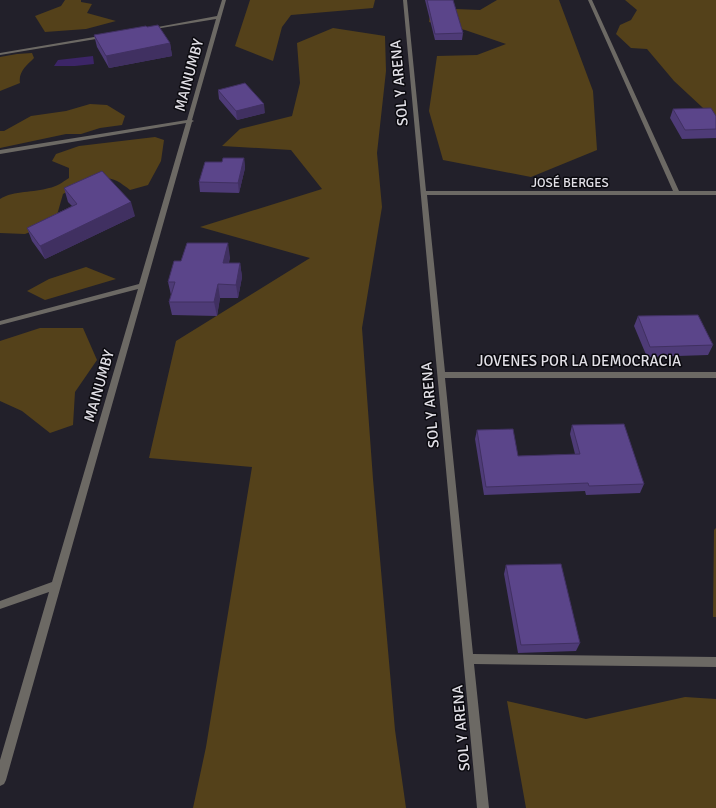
<svg xmlns="http://www.w3.org/2000/svg" width="716" height="808" font-family="Signika,sans-serif">
  <style>
    .green { fill: #54411a }
    .water { fill: #3c2567 }
    .lines { fill: none; stroke-linecap: round; stroke-linejoin: round }
    .minor { fill: #6c6964; fill-rule: evenodd }
    .wall { fill: #4e3b77 }
    .shaded-wall { fill: #403061 }
    .building { fill: #5b458a; stroke: #403061 }
    .labels { text-anchor: middle; stroke-width: 3; stroke-linejoin: round; paint-order: stroke }
    .far-street-label { font-size: 13px; fill: #e2e0e7; stroke: #0b0a0f }
    .street-label { font-size: 15px; fill: #e2e0e7; stroke: #0b0a0f }
  </style>
  <rect width="100%" height="100%" fill="#22202a"/>
  <path class="green" d="M 65,0 L 81,0 L 81,2 L 92,4 L 87,13 L 116,21 L 86,29 L 45,32 L 35,16 L 61,6 Z
    M 250,0 L 375,0 L 373,8 L 291,15 L 282,27 L 273,61 L 235,46 Z
    M 497,0 L 559,0 L 593,91 L 597,150 L 531,177 L 443,160 L 429,111 L 437,56 L 477,55 L 506,44 L 465,30 L 429,22 L 431,8 L 480,10 Z
    M 625,0 L 716,0 L 716,120 L 674,81 L 647,49 L 631,48 L 616,34 L 620,25 L 631,20 L 637,10 Z
    M 333,28 L 385,36 L 386,71 L 377,153 L 382,207 L 362,328 L 373,479 L 395,730 L 406,808 L 193,808 L 206,747 L 252,467 L 149,458 L 176,341 L 310,258 L 200,227 L 322,189 L 291,150 L 222,146 L 240,129 L 292,116 L 300,83 L 297,43 Z
    M 32,53 L 34,58 C 27,65 18,72 20,83 L 0,91 L 0,57 L 17,54 Z
    M 90,104 L 107,105 L 125,116 L 122,125 L 100,128 L 81,134 L 66,134 L 0,148 L 0,131 L 4,131 L 31,116 L 66,111 Z
    M 155,137 L 164,140 L 161,161 L 148,185 L 130,190 C 126,187 121,183 117,181 C 100,172 77,185 63,194 L 55,222 L 25,234 L 0,233 L 0,199 C 14,190 34,193 49,188 C 56,187 63,182 69,178 L 69,168 L 52,161 L 56,154 L 79,146 Z
    M 86,267 L 116,279 L 45,300 L 27,291 L 49,279 Z
    M 40,328 L 83,328 L 97,360 L 75,392 L 73,425 L 50,433 L 22,411 L 0,401 L 0,341 Z
    M 716,528 L 716,617 L 713,617 L 714,530 Z
    M 685,697 L 716,699 L 716,808 L 526,808 L 507,701 L 586,719 Z"/>
  <path class="water" d="M 93,56 L 94,64 L 75,66 L 54,66 L 58,60 Z"/>
  <g class="lines">
    <path class="minor" d="M 222,0 L 226,0 L 192,120 L 194,121 L 192,122 L 6,780 L 4,784 L 0,786 L 0,760 L 49,592 L 0,609 L 0,601 L 52,582 L 138,289 L 0,325 L 0,321 L 139,284 L 186,123 L 0,154 L 0,150 L 187,120 L 216,19 L 149,30 L 147,29 L 217,16 Z
      M 403,0 L 407,0 L 426,191 L 673,191 L 588,0 L 592,0 L 679,191 L 716,191 L 716,195 L 427,195 L 445,372 L 716,372 L 716,378 L 445,378 L 473,654 L 716,657 L 716,667 L 474,664 L 489,808 L 477,808 Z
      M 106,35 L 108,36 L 108,37 L 0,55 L 0,53 Z"/>
  </g>
  <path class="wall" d="M 425,0 L 453,0 L 463,33 L 462,40 L 435,40 Z
    M 147,27 L 170,43 L 172,56 L 109,68 L 97,47 L 94,35 Z
    M 218,90 L 265,113 L 237,120 L 219,99 Z
    M 673,109 L 716,116 L 716,138 L 682,139 L 670,118 Z
    M 244,158 L 245,168 L 239,193 L 200,192 L 199,182 L 222,162 Z
    M 64,188 L 135,216 L 45,259 L 32,241 L 27,228 L 72,206 L 68,202 Z
    M 230,257 L 229,263 L 240,263 L 242,277 L 238,298 L 220,298 L 217,316 L 172,315 L 169,302 L 171,295 L 168,282 L 181,261 Z
    M 638,316 L 713,345 L 708,355 L 647,357 L 634,326 Z
    M 572,425 L 644,484 L 640,493 L 586,495 L 585,491 L 484,495 L 475,439 L 477,430 L 518,456 L 575,454 L 570,434 Z
    M 506,565 L 580,643 L 576,651 L 518,653 L 504,574 Z"/>
  <path class="shaded-wall" d="M 170,43 L 172,56 L 109,68 L 106,56 Z
    M 264,104 L 265,113 L 237,120 L 236,111 Z
    M 244,158 L 245,168 L 239,193 L 238,183 Z
    M 131,202 L 135,216 L 45,259 L 40,246 Z
    M 228,243 L 230,257 L 225,277 L 223,263 Z
    M 240,263 L 242,277 L 238,298 L 236,285 Z
    M 218,284 L 220,298 L 217,316 L 214,302 Z"/>
  <path class="building" d="M 427,0 L 453,0 L 463,33 L 435,34 Z
    M 158,25 L 170,43 L 106,56 L 94,35 L 146,26 L 147,27 Z
    M 245,83 L 264,104 L 236,111 L 218,90 Z
    M 711,108 L 716,116 L 716,129 L 685,130 L 673,109 Z
    M 223,158 L 244,158 L 238,183 L 199,182 L 205,162 L 222,162 Z
    M 102,171 L 131,202 L 40,246 L 27,228 L 77,204 L 64,188 Z
    M 187,243 L 228,243 L 223,263 L 240,263 L 236,285 L 218,284 L 214,302 L 169,302 L 175,282 L 168,282 L 174,261 L 181,261 Z
    M 698,315 L 713,345 L 650,347 L 638,316 Z
    M 624,424 L 644,484 L 589,486 L 588,483 L 486,487 L 477,430 L 513,429 L 518,456 L 580,454 L 572,425 Z
    M 561,564 L 580,643 L 521,645 L 506,565 Z"/>
  <g class="labels">
    <g class="far-street-label">
      <text x="570" y="187">JOSÉ BERGES</text>
    </g>
    <g class="street-label">
      <text transform="translate(189 75) rotate(-75)" y="5">MAINUMBY</text>
      <text transform="translate(399 83) rotate(-95)" y="5">SOL Y ARENA</text>
      <text x="579" y="366">JOVENES POR LA DEMOCRACIA</text>
      <text transform="translate(99 386) rotate(-74)" y="5">MAINUMBY</text>
      <text transform="translate(430 405) rotate(-95)" y="5">SOL Y ARENA</text>
      <text transform="translate(461 728) rotate(-95)" y="5">SOL Y ARENA</text>
    </g>
  </g>
</svg>
